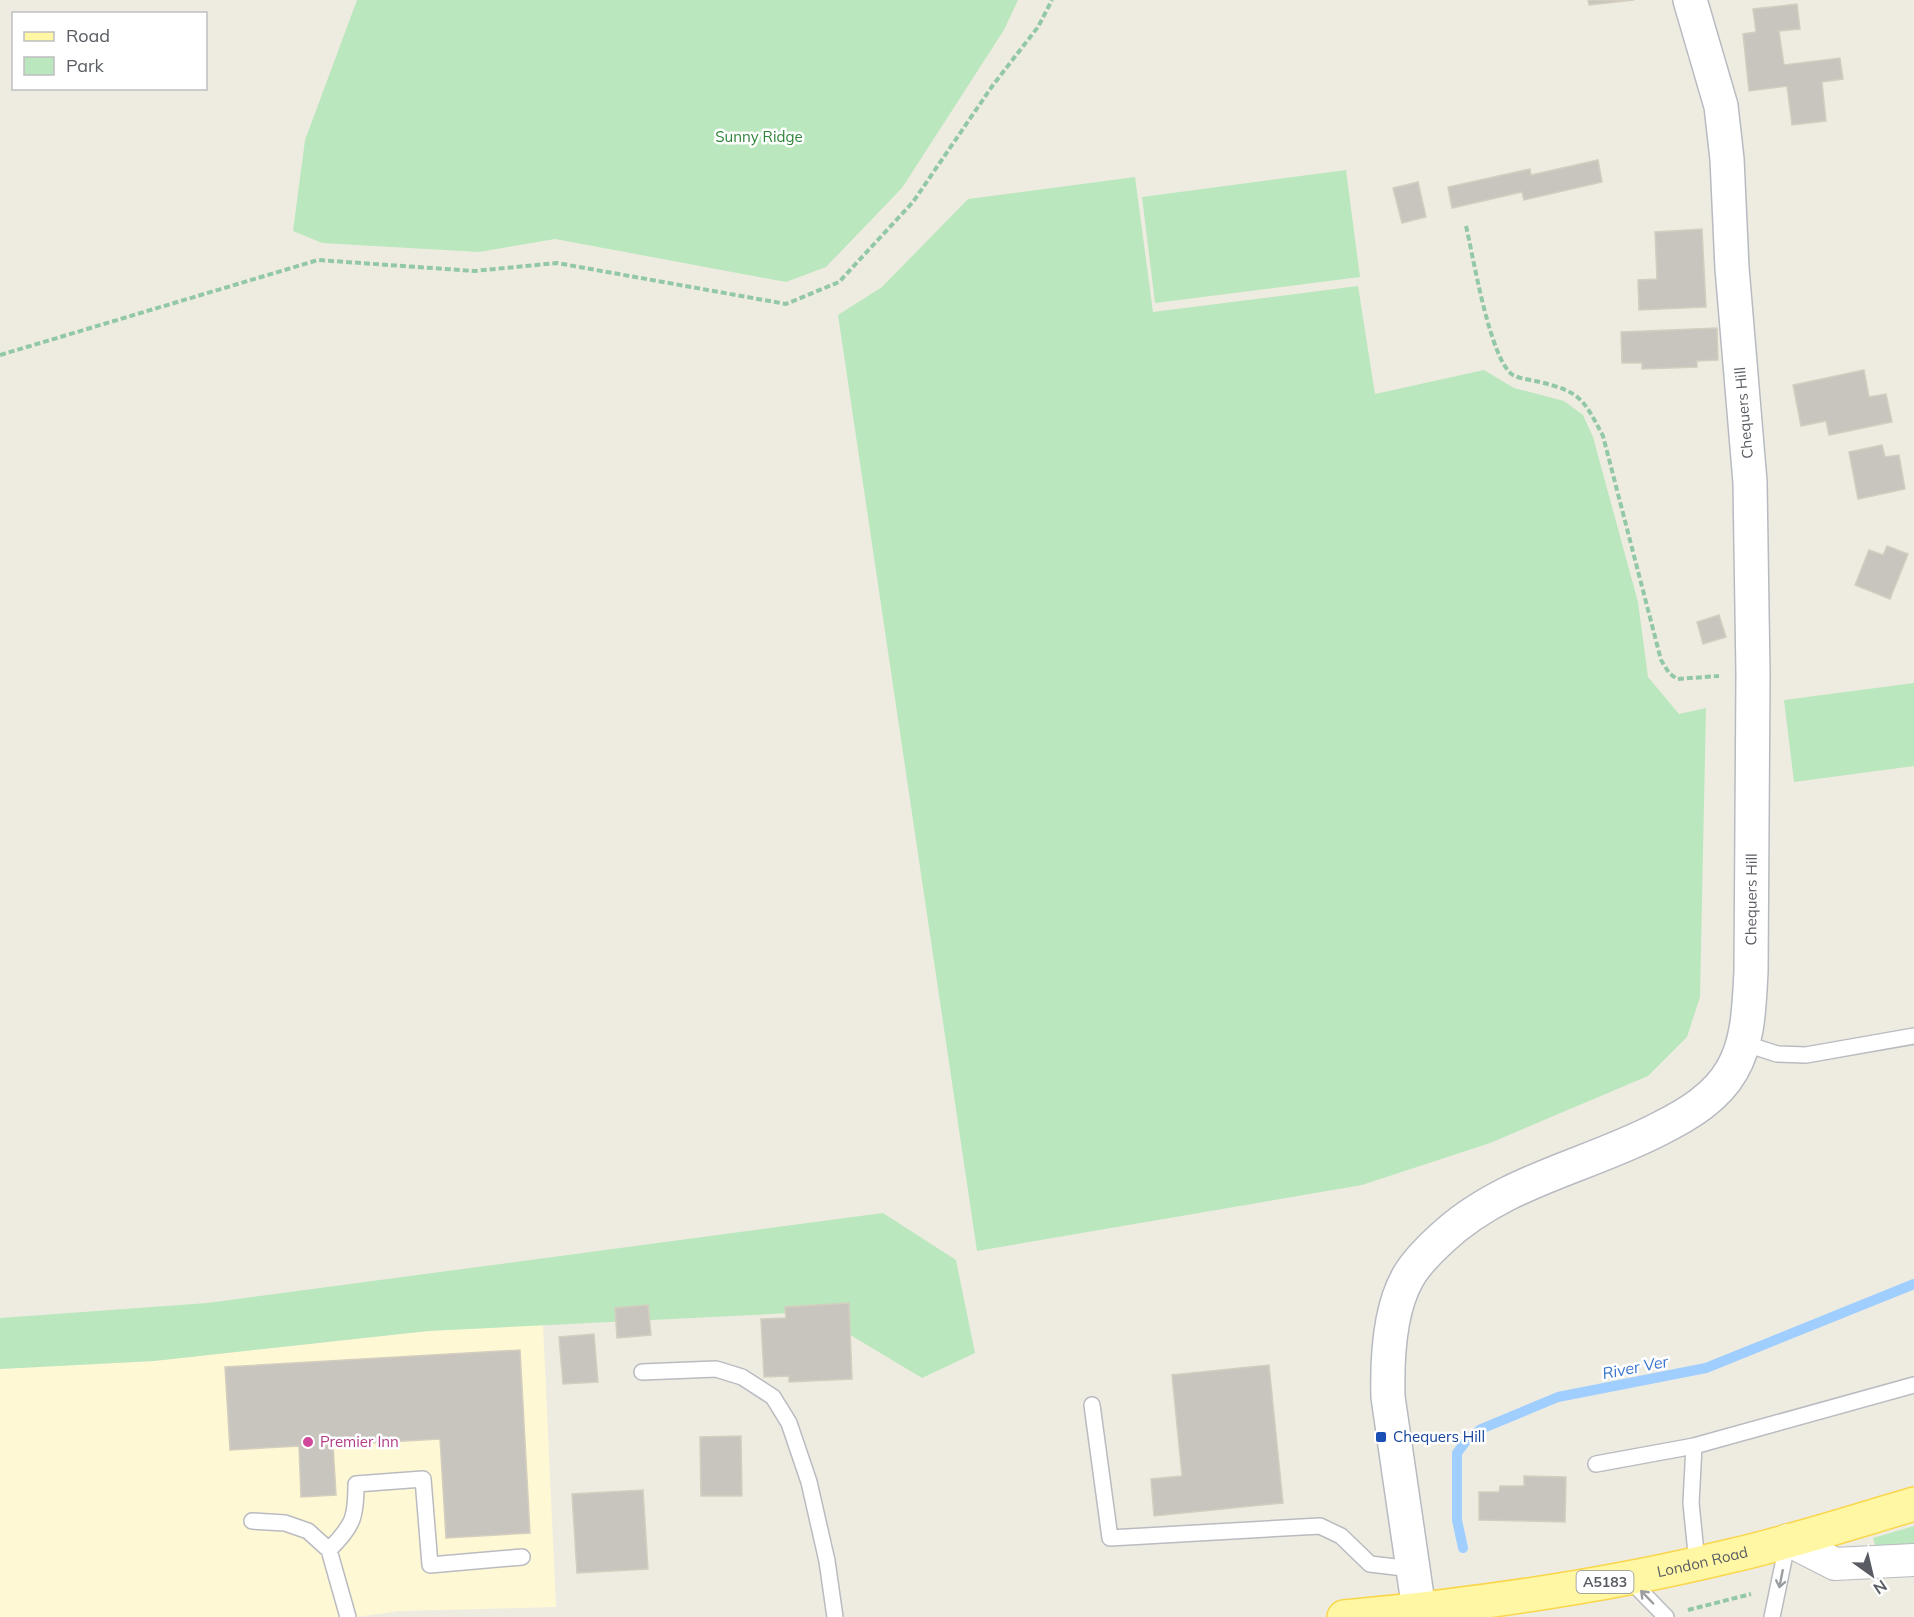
<svg xmlns="http://www.w3.org/2000/svg" width="1914" height="1617" font-family="Mulish,sans-serif">
  <style>
    .commercial { fill: #fff8d4 }
    .green { fill: #bbe7be }
    .lines { fill: none; stroke-linecap: round; stroke-linejoin: round }
    .stream { stroke: #9fceff; stroke-width: 10 }
    .building { fill: #c8c5be; stroke: #d3cebf; stroke-width: 1.5 }
    .lane-casing { stroke: #b9bbc1; stroke-width: 18 }
    .street-casing { stroke: #b9bbc1; stroke-width: 34 }
    .secondary-casing { stroke: #b7bac1; stroke-width: 36 }
    .primary-casing { stroke: #fad64d; stroke-width: 36 }
    .path { stroke: #93c8a7; stroke-width: 4; stroke-dasharray: 6 3; stroke-linecap: butt }
    .lane { stroke: #fff; stroke-width: 15 }
    .street { stroke: #fff; stroke-width: 32 }
    .secondary { stroke: #fff; stroke-width: 33 }
    .primary { stroke: #fff7a4; stroke-width: 33 }
    .oneway { stroke: #9b9ea1 }
    .transit-dot { fill: #1a4fb4; stroke: #fff; stroke-width: 2 }
    .hotel-dot { fill: #d1479c; stroke: #fff; stroke-width: 2 }
    .labels { text-anchor: middle; stroke-width: 5; stroke-linejoin: round; paint-order: stroke }
    .shield { fill: #fff; stroke: #8b8e92; stroke-width: 1.5 }
    .shield-label { font-size: 14px; font-weight: bold; fill: #595d63 }
    .park-label { font-size: 15px; fill: #2e8539; stroke: #fff }
    .street-label { font-size: 15px; fill: #595d63; stroke: #fff }
    .transit-label { font-size: 15px; fill: #164399; stroke: #fff; text-anchor: start }
    .hotel-label { font-size: 15px; fill: #b23c85; stroke: #fff; text-anchor: start }
    .water-label { font-size: 16px; font-style: italic; fill: #3b76ca; stroke: #fff }
  </style>
  <rect width="100%" height="100%" fill="#eeece1"/>
  <path class="commercial" d="M 543,1325 L 556,1607 L 399,1611 L 356,1617 L 0,1617 L 0,1369 L 154,1361 L 428,1331 Z"/>
  <path class="green" d="M 357,0 L 1018,0 L 1004,30 L 902,188 L 826,267 L 786,282 L 555,239 L 479,252 L 322,243 L 293,231 L 305,140 Z
    M 1346,170 L 1360,277 L 1155,303 L 1142,197 Z
    M 1135,177 L 1153,312 L 1358,286 L 1375,394 L 1484,370 L 1514,388 L 1564,401 L 1583,415 L 1593,437 L 1638,602 L 1648,677 L 1679,714 L 1706,708 L 1700,997 L 1687,1037 L 1648,1076 L 1490,1143 L 1362,1185 L 977,1251 L 838,315 L 882,287 L 968,199 Z
    M 1914,683 L 1914,766 L 1794,782 L 1784,700 Z
    M 883,1213 L 956,1260 L 975,1353 L 922,1378 L 812,1312 L 428,1331 L 154,1361 L 0,1369 L 0,1318 L 207,1303 Z
    M 1914,1526 L 1914,1548 L 1877,1551 L 1873,1538 Z"/>
  <g class="lines">
    <path class="stream" d="M 1463,1548 L 1457,1520 L 1457,1453 L 1466,1441 L 1481,1429 L 1558,1397 L 1706,1368 L 1914,1284"/>
  </g>
  <path class="building" d="M 1588,0 L 1634,0 L 1589,5 Z
    M 1797,4 L 1800,29 L 1779,31 L 1784,65 L 1840,58 L 1843,79 L 1822,82 L 1826,121 L 1792,125 L 1787,86 L 1749,91 L 1743,34 L 1756,32 L 1753,9 Z
    M 1598,160 L 1602,182 L 1524,200 L 1522,192 L 1452,208 L 1448,187 L 1530,169 L 1531,175 Z
    M 1418,182 L 1426,217 L 1402,223 L 1393,188 Z
    M 1702,229 L 1706,307 L 1639,310 L 1638,280 L 1657,279 L 1655,232 Z
    M 1717,328 L 1718,360 L 1697,361 L 1697,367 L 1642,369 L 1642,363 L 1622,363 L 1621,332 Z
    M 1864,370 L 1869,397 L 1886,394 L 1892,422 L 1829,435 L 1826,421 L 1801,426 L 1793,385 Z
    M 1882,445 L 1885,457 L 1899,455 L 1905,489 L 1858,499 L 1849,452 Z
    M 1887,546 L 1908,554 L 1890,599 L 1855,585 L 1869,550 L 1883,555 Z
    M 1719,615 L 1726,637 L 1703,644 L 1697,622 Z
    M 849,1303 L 852,1379 L 789,1382 L 789,1376 L 764,1377 L 761,1319 L 786,1318 L 785,1307 Z
    M 648,1305 L 651,1335 L 617,1338 L 615,1308 Z
    M 594,1334 L 598,1382 L 563,1384 L 559,1337 Z
    M 520,1350 L 530,1533 L 446,1538 L 440,1439 L 333,1445 L 336,1495 L 301,1497 L 299,1446 L 230,1450 L 225,1367 Z
    M 1269,1365 L 1283,1503 L 1154,1516 L 1151,1479 L 1182,1476 L 1172,1375 Z
    M 741,1436 L 742,1496 L 701,1496 L 700,1437 Z
    M 1524,1476 L 1566,1477 L 1565,1522 L 1479,1520 L 1479,1492 L 1499,1492 L 1500,1486 L 1524,1486 Z
    M 643,1490 L 648,1569 L 577,1573 L 572,1494 Z"/>
  <g class="lines">
    <g class="lane-casing">
      <path id="lane" d="M 1743,1043 L 1777,1054 L 1806,1055 L 1914,1036
        M 642,1372 L 716,1369 L 742,1377 L 773,1397 L 789,1423 L 809,1482 L 827,1561 L 835,1617
        M 1092,1405 L 1110,1538 L 1320,1526 L 1341,1536 L 1370,1564 L 1412,1569
        M 1694,1446 L 1691,1503 L 1697,1563
        M 1596,1464 L 1694,1446 L 1914,1385
        M 252,1521 L 285,1523 L 308,1531 L 329,1550 L 348,1617
        M 329,1550 C 353,1525 356,1519 356,1484 L 423,1479 L 430,1565 L 522,1557
        M 1628,1578 L 1666,1617
        M 1772,1617 L 1788,1540"/>
    </g>
    <g class="street-casing">
      <path id="street" d="M 1788,1540 L 1835,1564 L 1914,1560"/>
    </g>
    <g class="secondary-casing">
      <g id="secondary">
        <path id="s1" d="M 1419,1610 L 1388,1397 C 1387,1360 1389,1310 1408,1277 C 1416,1263 1429,1250 1441,1239 C 1502,1181 1586,1167 1659,1129 C 1687,1115 1716,1098 1732,1070 C 1749,1041 1749,1005 1751,972 L 1753,674 L 1750,482 L 1732,268 L 1727,159 L 1721,106 L 1690,0"/>
      </g>
    </g>
    <g class="primary-casing">
      <g id="primary">
        <path id="s2" d="M 1344,1617 C 1474,1605 1603,1587 1730,1556 C 1792,1542 1853,1522 1914,1504"/>
      </g>
    </g>
    <path class="path" d="M 1466,226 C 1473,255 1490,361 1513,375 C 1520,379 1532,380 1540,382 C 1581,392 1584,400 1603,436 L 1661,660 L 1669,673 L 1677,679 L 1719,676
      M 0,355 L 318,260 L 474,271 L 557,263 L 786,304 L 839,282 L 913,202 L 993,85 L 1038,27 L 1052,0
      M 1688,1610 L 1751,1594"/>
    <use href="#lane" class="lane"/>
    <use href="#street" class="street"/>
    <use href="#secondary" class="secondary"/>
    <use href="#primary" class="primary"/>
  </g>
  <defs><path id="oneway-shaft" d="M-6 0H5M1.5-3L5.5 0L1.5 3" fill="none" stroke-width="1.6" stroke-linecap="round" stroke-linejoin="round" transform="scale(1.5)"/></defs>
  <g class="oneway">
    <use href="#oneway-shaft" transform="translate(1781 1579) rotate(101)"/>
    <use href="#oneway-shaft" transform="translate(1647 1597) rotate(-134)"/>
  </g>
  <rect class="transit-dot" x="1375" y="1431" width="12" height="12" rx="3"/>
  <circle class="hotel-dot" cx="308" cy="1442" r="6"/>
  <g class="labels">
    <rect class="shield" x="1576.5" y="1571" width="57" height="22" rx="4.5"/>
    <g class="shield-label">
      <text x="1605" y="1587">A5183</text>
    </g>
    <g class="park-label">
      <text x="759" y="142">Sunny Ridge</text>
    </g>
    <g class="street-label">
      <text transform="translate(1744 413) rotate(-95)" y="5">Chequers Hill</text>
      <text dy="5" stroke="none"><textPath href="#s1" startOffset="903">Chequers Hill</textPath></text>
      <text dy="5" stroke="none"><textPath href="#s2" startOffset="363">London Road</textPath></text>
    </g>
    <g class="transit-label">
      <text x="1393" y="1442">Chequers Hill</text>
    </g>
    <g class="hotel-label">
      <text x="320" y="1447">Premier Inn</text>
    </g>
    <g class="water-label">
      <text transform="translate(1635 1367) rotate(-11)" y="6">River Ver</text>
    </g>
  </g>
  <rect x="12" y="12" width="195" height="78" fill="#ffffff" stroke="#bdbec1" stroke-width="1.5"/>
  <rect x="24" y="32" width="30" height="9" fill="#fff7a4" stroke="#bdbec1" stroke-width="1.5"/>
  <text x="66" y="42" font-size="18" fill="#595d63">Road</text>
  <rect x="24" y="57" width="30" height="18" fill="#bbe7be" stroke="#bdbec1" stroke-width="1.5"/>
  <text x="66" y="72" font-size="18" fill="#595d63">Park</text>
  <g transform="translate(1872 1575) rotate(146)" stroke="#ffffff" stroke-width="4.5" paint-order="stroke">
  <path d="M0-4.5L10 22L0 15L-10 22Z" fill="#595d63"/>
  <text y="-9" font-size="16" font-weight="bold" text-anchor="middle" fill="#595d63">N</text>
  </g>
</svg>
